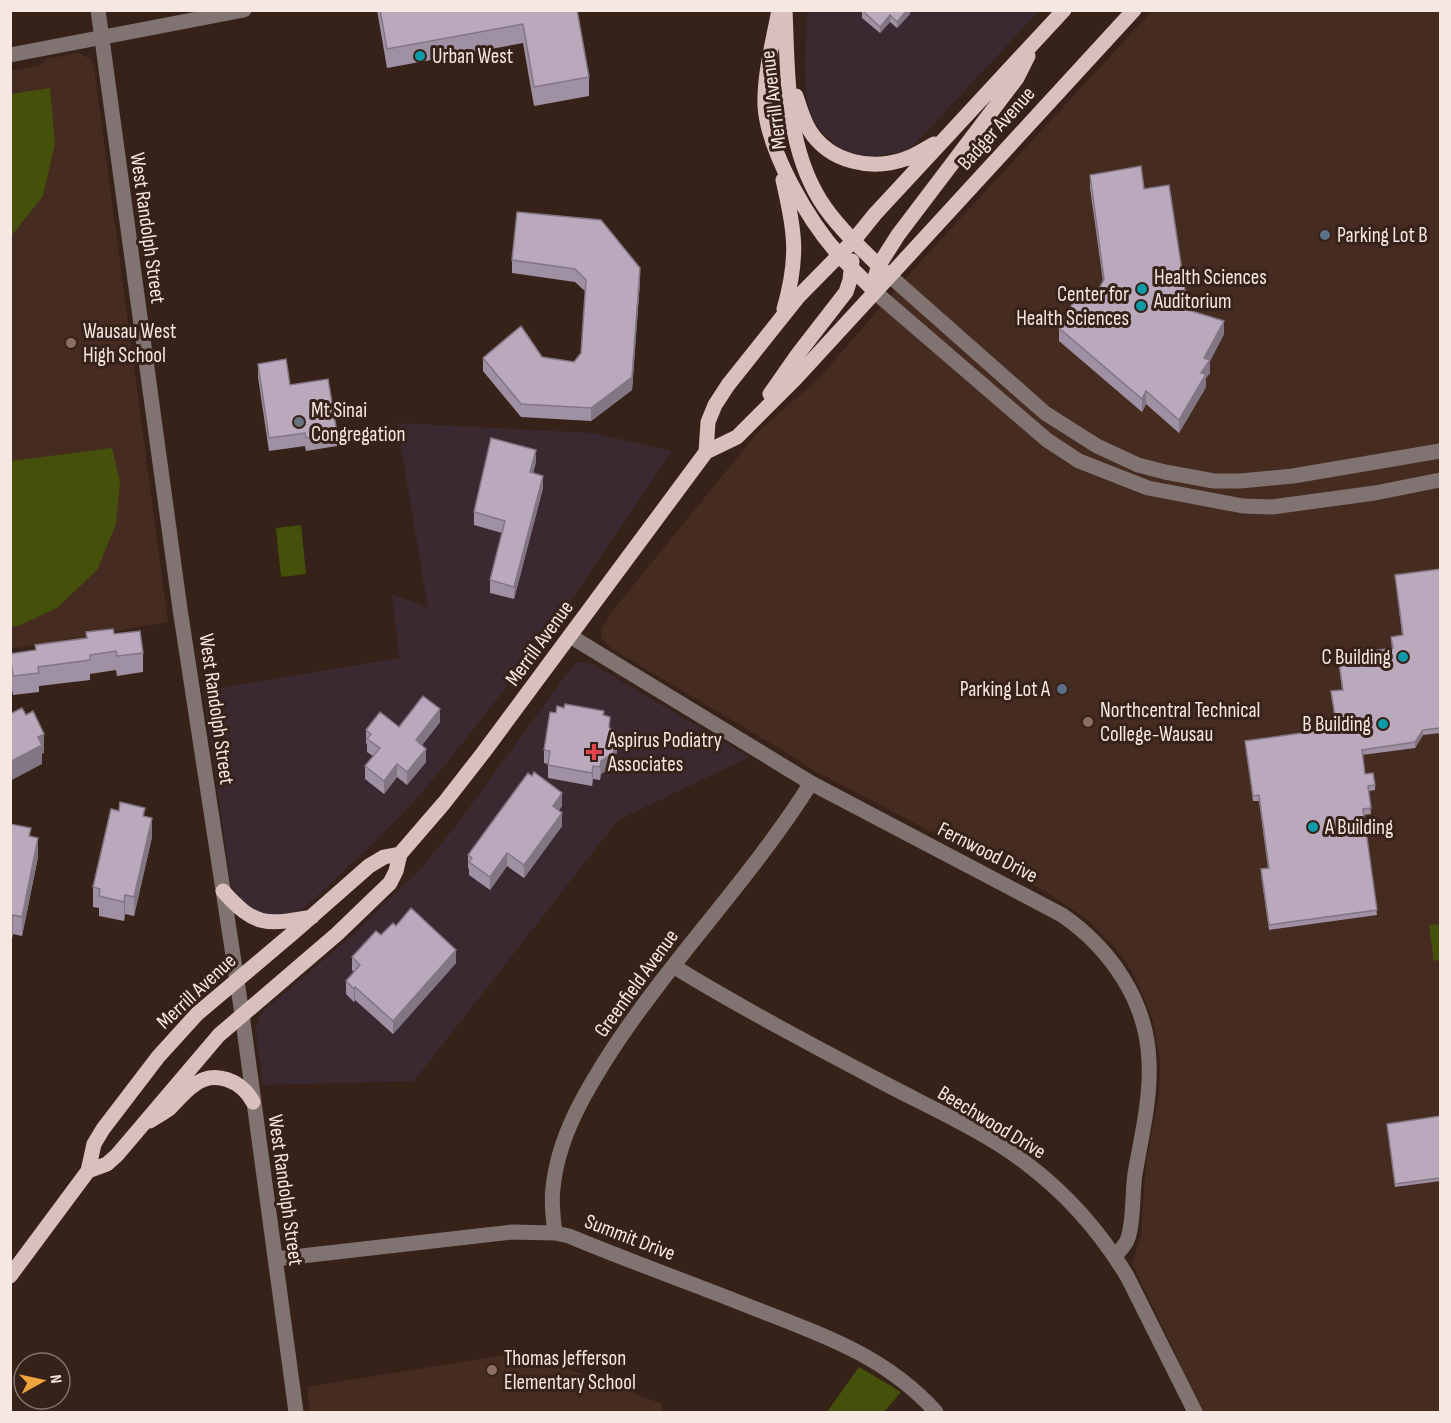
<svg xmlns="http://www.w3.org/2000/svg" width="1451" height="1423" font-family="'Sofia Sans Condensed',sans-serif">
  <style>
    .commercial { fill: #3b2931 }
    .built { fill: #462b21 }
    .green { fill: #45510a }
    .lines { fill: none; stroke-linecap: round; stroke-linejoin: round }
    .minor { stroke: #807372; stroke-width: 15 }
    .major { stroke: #d9bfbd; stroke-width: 15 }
    .wall { fill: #a090a3 }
    .shaded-wall { fill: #827684 }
    .building { fill: #baa8bd; stroke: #827684; stroke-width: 1.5 }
    .culture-dot { fill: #0f9aa8; stroke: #37221a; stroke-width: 2 }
    .service-dot { fill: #5c6f8a; stroke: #37221a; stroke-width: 2 }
    .education-dot { fill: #8d6e63; stroke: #37221a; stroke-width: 2 }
    .worship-dot { fill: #6b7280; stroke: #37221a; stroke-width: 2 }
    .health-dot { fill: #e0444e; stroke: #37221a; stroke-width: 2 }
    .labels { text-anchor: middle; stroke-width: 6; stroke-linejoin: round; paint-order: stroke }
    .poi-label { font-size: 21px; fill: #f6e7e2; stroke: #37221a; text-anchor: start }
    .street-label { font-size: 21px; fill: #f6e7e2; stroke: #37221a }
  </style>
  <rect width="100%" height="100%" fill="#37221a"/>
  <path class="commercial" d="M 807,11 L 1039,11 L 914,145 L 903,152 L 871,156 L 851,153 L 840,148 L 820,130 L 811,115 L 807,101 L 805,67 Z
    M 397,423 L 592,433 L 672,451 L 546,637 L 452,756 L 417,798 L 380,837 L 304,908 L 298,912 L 270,916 L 254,910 L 238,897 L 231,883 L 203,691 L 399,658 L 392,594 L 428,608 Z
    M 582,662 L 592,664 L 750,757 L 618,820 L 414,1081 L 263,1085 L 256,1030 L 258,1019 L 263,1011 L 355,933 L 423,866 L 458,823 L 571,668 L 576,663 Z"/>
  <path class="built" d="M 1152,11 L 1440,11 L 1440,1412 L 1200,1412 L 1175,1353 L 1132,1264 L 1141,1236 L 1146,1164 L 1159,1093 L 1160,1060 L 1153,1021 L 1141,990 L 1128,965 L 1117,950 L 1088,920 L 1045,891 L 813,770 L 792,756 L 612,649 L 601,638 L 602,628 L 610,614 L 758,432 L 819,378 L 921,261 Z
    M 78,53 L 91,59 L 94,67 L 168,622 L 11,649 L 11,71 L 41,65 L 46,59 Z
    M 523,1352 L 662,1404 L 663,1412 L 310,1412 L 307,1387 Z"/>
  <path class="green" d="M 50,88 L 55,143 L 43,196 L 11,236 L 11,94 Z
    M 112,448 L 120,482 L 116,524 L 97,570 L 57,608 L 18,626 L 11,627 L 11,461 Z
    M 301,525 L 306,574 L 281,577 L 276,528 Z
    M 1440,924 L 1440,960 L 1434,961 L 1429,925 Z
    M 859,1367 L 901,1392 L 884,1412 L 827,1412 Z"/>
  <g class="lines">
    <path class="minor" d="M 98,10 L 180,609 L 242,1014 L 296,1412
      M 10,55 L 244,10
      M 890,276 L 1045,413 L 1097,446 L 1138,465 L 1165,472 L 1214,481 L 1240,481 L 1293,476 L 1440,451
      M 875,292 L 1047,440 L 1079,461 L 1148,488 L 1243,506 L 1272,507 L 1375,493 L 1440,480
      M 570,636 L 811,783 L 1062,915 C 1110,948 1147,1001 1149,1061 C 1151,1099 1141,1138 1135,1174 C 1132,1193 1134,1220 1128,1238 C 1126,1245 1120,1250 1115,1256
      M 673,966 C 740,1007 810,1044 880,1081 C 927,1106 986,1132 1027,1164 C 1068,1195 1101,1233 1127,1276 L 1195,1412
      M 555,1233 C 553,1218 551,1202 553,1188 C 558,1137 585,1092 612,1050 C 673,957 752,877 811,783
      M 275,1259 L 512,1232 L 555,1233 L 569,1236 C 631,1262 694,1284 756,1309 C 825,1336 885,1356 936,1412"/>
    <path class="major" d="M 779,10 C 773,42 764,74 765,106 C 768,152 809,222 840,256 C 851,268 864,280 875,292
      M 785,10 C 788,74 785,143 820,200 C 837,227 862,249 885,272
      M 796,96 C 800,108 803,120 810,131 C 830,162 871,171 905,159 C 915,156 925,149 934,144
      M 783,180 C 795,231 799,257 784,309
      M 875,292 L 875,278 L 879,265 L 898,235 L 1017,78 L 1028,56
      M 770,394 L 798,354 L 846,292 L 850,280 L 852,261
      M 706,452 L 708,422 L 715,405 L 728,385 L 798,297 L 854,240 L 875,214 L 1064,10
      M 223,891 C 255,927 266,925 312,917
      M 150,1121 C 157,1116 164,1113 170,1108 C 178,1100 185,1091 194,1085 C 215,1069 242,1081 253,1102
      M 88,1171 L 107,1164 L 117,1155 L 219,1035 L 337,934 L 390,883 L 396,871 L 400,854 L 444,803 L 483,753 L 706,452 L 737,437 L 796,378 L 1134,10
      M 10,1276 L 88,1171 L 94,1144 L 103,1129 L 158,1057 L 197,1014 L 294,932 L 369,866 L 384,857 L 400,854"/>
  </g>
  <path class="wall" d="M 377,10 L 577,10 L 589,77 L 589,96 L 534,106 L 523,43 L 387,68 Z
    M 910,10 L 910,14 L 897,28 L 890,22 L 880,33 L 862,18 L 862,11 Z
    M 1090,175 L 1144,189 L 1188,310 L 1224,334 L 1210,361 L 1210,373 L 1206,378 L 1206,387 L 1179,433 L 1146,404 L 1142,412 L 1059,341 L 1059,328 L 1092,302 L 1103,281 L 1090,188 Z
    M 517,212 L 640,281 L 632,390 L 591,421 L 521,417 L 483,371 L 483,358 L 542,357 L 574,362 L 581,353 L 586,292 L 575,282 L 512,273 L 512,260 Z
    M 258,364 L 290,385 L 337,433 L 337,446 L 306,451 L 305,446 L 269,451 L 258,377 Z
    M 536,462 L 533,473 L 543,488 L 514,599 L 490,593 L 490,580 L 502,533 L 474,525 L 474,512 Z
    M 1440,569 L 1440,733 L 1423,735 L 1415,748 L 1362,755 L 1365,774 L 1375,785 L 1375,790 L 1369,791 L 1371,814 L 1363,815 L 1377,915 L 1269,930 L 1261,874 L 1261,869 L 1268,868 L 1259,801 L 1253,801 L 1245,741 L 1336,729 L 1331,691 L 1342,690 L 1338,656 L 1392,648 L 1391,637 L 1402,635 L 1395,575 Z
    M 86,632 L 114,634 L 143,653 L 143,672 L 117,676 L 116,670 L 90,674 L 90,680 L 39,686 L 39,692 L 13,695 L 10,679 L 10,654 L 35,650 L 35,645 L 86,638 Z
    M 556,713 L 604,715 L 610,730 L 617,751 L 613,766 L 601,774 L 600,780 L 593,779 L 592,786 L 548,778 L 548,764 L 544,763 L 544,750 Z
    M 440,722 L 422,745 L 426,762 L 407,785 L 397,777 L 384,794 L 365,779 L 365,766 L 373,756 L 367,752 L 367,744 L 366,743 L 366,730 Z
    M 562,806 L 559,810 L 562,826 L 524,878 L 507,866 L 490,890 L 469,875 L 469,869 L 468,868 L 468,855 Z
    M 145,817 L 152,837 L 134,916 L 125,914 L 124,921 L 99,916 L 99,908 L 93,907 L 93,887 Z
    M 10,824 L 31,837 L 38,857 L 22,936 L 13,934 L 11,942 L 10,941 Z
    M 396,926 L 456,963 L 393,1034 L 355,1000 L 354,1002 L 346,994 L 346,981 L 354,972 L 352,970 L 352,957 L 381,935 Z
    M 1440,1116 L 1440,1181 L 1395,1187 L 1387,1124 Z"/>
  <path class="shaded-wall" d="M 907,10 L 910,10 L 910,14 L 897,28 L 897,22 Z
    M 890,15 L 890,22 L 880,33 L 880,27 Z
    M 640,268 L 640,281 L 632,390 L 591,421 L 591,408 Z
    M 1224,321 L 1224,334 L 1210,361 L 1210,373 L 1206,378 L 1206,387 L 1179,433 L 1179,420 L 1201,373 L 1204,358 Z
    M 1146,391 L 1146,404 L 1142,412 L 1142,399 Z
    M 536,450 L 536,462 L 530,484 L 530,472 Z
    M 543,476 L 543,488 L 514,599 L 514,587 Z
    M 440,709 L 440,722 L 416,753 L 416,740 Z
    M 1423,730 L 1423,735 L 1415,748 L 1415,742 Z
    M 44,734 L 44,753 L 42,754 L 42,764 L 10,781 L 10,762 L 38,737 Z
    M 617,738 L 617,751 L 613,766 L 601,774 L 600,780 L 601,761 Z
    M 426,749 L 426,762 L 407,785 L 407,772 Z
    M 397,764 L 397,777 L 384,794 L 384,781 Z
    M 593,766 L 593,779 L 592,786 L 592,773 Z
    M 562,793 L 562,806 L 553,819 L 553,806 Z
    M 562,813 L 562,826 L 524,878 L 524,865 Z
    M 152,818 L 152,837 L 134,916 L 134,897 Z
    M 38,838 L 38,857 L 22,936 L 22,917 Z
    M 507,853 L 507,866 L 490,890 L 490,877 Z
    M 125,895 L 125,914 L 124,921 L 124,902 Z
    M 13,915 L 13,934 L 11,942 L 11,923 Z
    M 456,950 L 456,963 L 393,1034 L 393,1021 Z
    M 355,987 L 355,1000 L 354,1002 L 354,989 Z"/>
  <path class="building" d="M 380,10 L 577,10 L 589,77 L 534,87 L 523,24 L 387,49 Z
    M 862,10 L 907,10 L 897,22 L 890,15 L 880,27 Z
    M 1141,166 L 1144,189 L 1169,185 L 1188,310 L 1224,321 L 1204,358 L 1210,360 L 1201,373 L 1206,374 L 1179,420 L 1146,391 L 1142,399 L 1059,328 L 1078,294 L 1092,302 L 1104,279 L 1090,175 Z
    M 517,212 L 601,220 L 640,268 L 632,377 L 591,408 L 521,404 L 483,358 L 521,326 L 542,357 L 574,362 L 581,353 L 586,280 L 575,269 L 512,260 Z
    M 286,359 L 290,385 L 328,379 L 337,433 L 306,438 L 305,433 L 269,438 L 258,364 Z
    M 491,438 L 536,450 L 530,472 L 543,476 L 514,587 L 490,580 L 505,521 L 474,512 Z
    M 1440,569 L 1440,728 L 1423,730 L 1415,742 L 1362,750 L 1365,774 L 1373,773 L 1375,785 L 1368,786 L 1371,808 L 1363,809 L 1377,910 L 1269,925 L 1261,869 L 1269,868 L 1259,795 L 1253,796 L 1245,741 L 1337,728 L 1331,691 L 1343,690 L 1338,656 L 1393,648 L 1391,637 L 1403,635 L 1395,575 Z
    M 113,629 L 114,634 L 140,631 L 143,653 L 117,656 L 116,651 L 90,655 L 90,660 L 38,667 L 39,673 L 13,676 L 10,654 L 36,650 L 35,645 L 87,638 L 86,632 Z
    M 423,696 L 440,709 L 416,740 L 426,749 L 407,772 L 397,764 L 384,781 L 365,766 L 380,748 L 367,739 L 371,734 L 366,730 L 380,712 L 399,727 Z
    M 565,704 L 604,711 L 603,715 L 610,717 L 609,727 L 617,738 L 613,753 L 601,761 L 600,767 L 593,766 L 592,773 L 548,765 L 550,751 L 544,750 L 550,712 L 556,713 L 557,706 L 564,708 Z
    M 22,708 L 26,715 L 33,711 L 44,734 L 38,737 L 42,745 L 10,762 L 10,714 Z
    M 534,772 L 562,793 L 553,806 L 562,813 L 524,865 L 507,853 L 490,877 L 469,862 L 472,858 L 468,855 L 528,773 L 532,776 Z
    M 120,802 L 145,808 L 143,816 L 152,818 L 134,897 L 125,895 L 124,902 L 99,896 L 100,889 L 93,887 L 111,809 L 119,811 Z
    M 10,824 L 31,828 L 29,836 L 38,838 L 22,917 L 13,915 L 11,923 L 10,922 Z
    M 411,908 L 456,950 L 393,1021 L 355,987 L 354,989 L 346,981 L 360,965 L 352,957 L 376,931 L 381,935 L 393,923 L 396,926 Z
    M 1440,1116 L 1440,1178 L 1395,1184 L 1387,1124 Z"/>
  <g class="culture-dot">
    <circle cx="420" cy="56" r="6"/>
    <circle cx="1142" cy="289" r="6"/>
    <circle cx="1141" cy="306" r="6"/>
    <circle cx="1403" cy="657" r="6"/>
    <circle cx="1383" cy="724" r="6"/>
    <circle cx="1313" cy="827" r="6"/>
  </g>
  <g class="service-dot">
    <circle cx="1325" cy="235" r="6"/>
    <circle cx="1062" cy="689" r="6"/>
  </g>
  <g class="education-dot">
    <circle cx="71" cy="343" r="6"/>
    <circle cx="1088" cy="722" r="6"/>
    <circle cx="492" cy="1370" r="6"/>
  </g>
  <circle class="worship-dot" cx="299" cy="422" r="6"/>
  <path class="health-dot" d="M591 743h6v6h6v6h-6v6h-6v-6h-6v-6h6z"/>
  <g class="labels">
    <g class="poi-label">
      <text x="432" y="63">Urban West</text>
      <text x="1337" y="242">Parking Lot B</text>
      <text x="1154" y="284">Health Sciences<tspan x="1154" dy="24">Auditorium</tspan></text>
      <text x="1129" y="301" text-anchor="end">Center for<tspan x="1129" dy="24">Health Sciences</tspan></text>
      <text x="83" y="338">Wausau West<tspan x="83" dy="24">High School</tspan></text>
      <text x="311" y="417">Mt Sinai<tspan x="311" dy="24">Congregation</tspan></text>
      <text x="1391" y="664" text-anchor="end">C Building</text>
      <text x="1050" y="696" text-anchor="end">Parking Lot A</text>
      <text x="1100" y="717">Northcentral Technical<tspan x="1100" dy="24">College-Wausau</tspan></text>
      <text x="1371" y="731" text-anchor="end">B Building</text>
      <text x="608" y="747">Aspirus Podiatry<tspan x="608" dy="24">Associates</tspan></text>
      <text x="1325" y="834">A Building</text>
      <text x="504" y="1365">Thomas Jefferson<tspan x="504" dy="24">Elementary School</tspan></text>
    </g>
    <g class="street-label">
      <text transform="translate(773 100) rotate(-97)" y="7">Merrill Avenue</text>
      <text transform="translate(996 128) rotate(-48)" y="7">Badger Avenue</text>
      <text transform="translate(148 228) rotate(82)" y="7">West Randolph Street</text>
      <text transform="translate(539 643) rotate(-54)" y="7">Merrill Avenue</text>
      <text transform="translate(217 709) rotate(82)" y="7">West Randolph Street</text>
      <text transform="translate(988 852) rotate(27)" y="7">Fernwood Drive</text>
      <text transform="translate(636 983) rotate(-54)" y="7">Greenfield Avenue</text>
      <text transform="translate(196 991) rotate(-43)" y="7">Merrill Avenue</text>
      <text transform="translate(992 1122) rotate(31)" y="7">Beechwood Drive</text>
      <text transform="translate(286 1190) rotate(82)" y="7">West Randolph Street</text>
      <text transform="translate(630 1237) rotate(21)" y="7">Summit Drive</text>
    </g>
  </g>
  <rect width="1451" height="1423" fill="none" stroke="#f6e7e2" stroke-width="24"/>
  <g transform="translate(42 1381) rotate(82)"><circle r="28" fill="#37221a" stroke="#83716a" stroke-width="1.5"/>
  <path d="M0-4.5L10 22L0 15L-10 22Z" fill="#f0a63e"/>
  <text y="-9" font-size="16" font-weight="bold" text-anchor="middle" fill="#f6e7e2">N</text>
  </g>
</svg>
